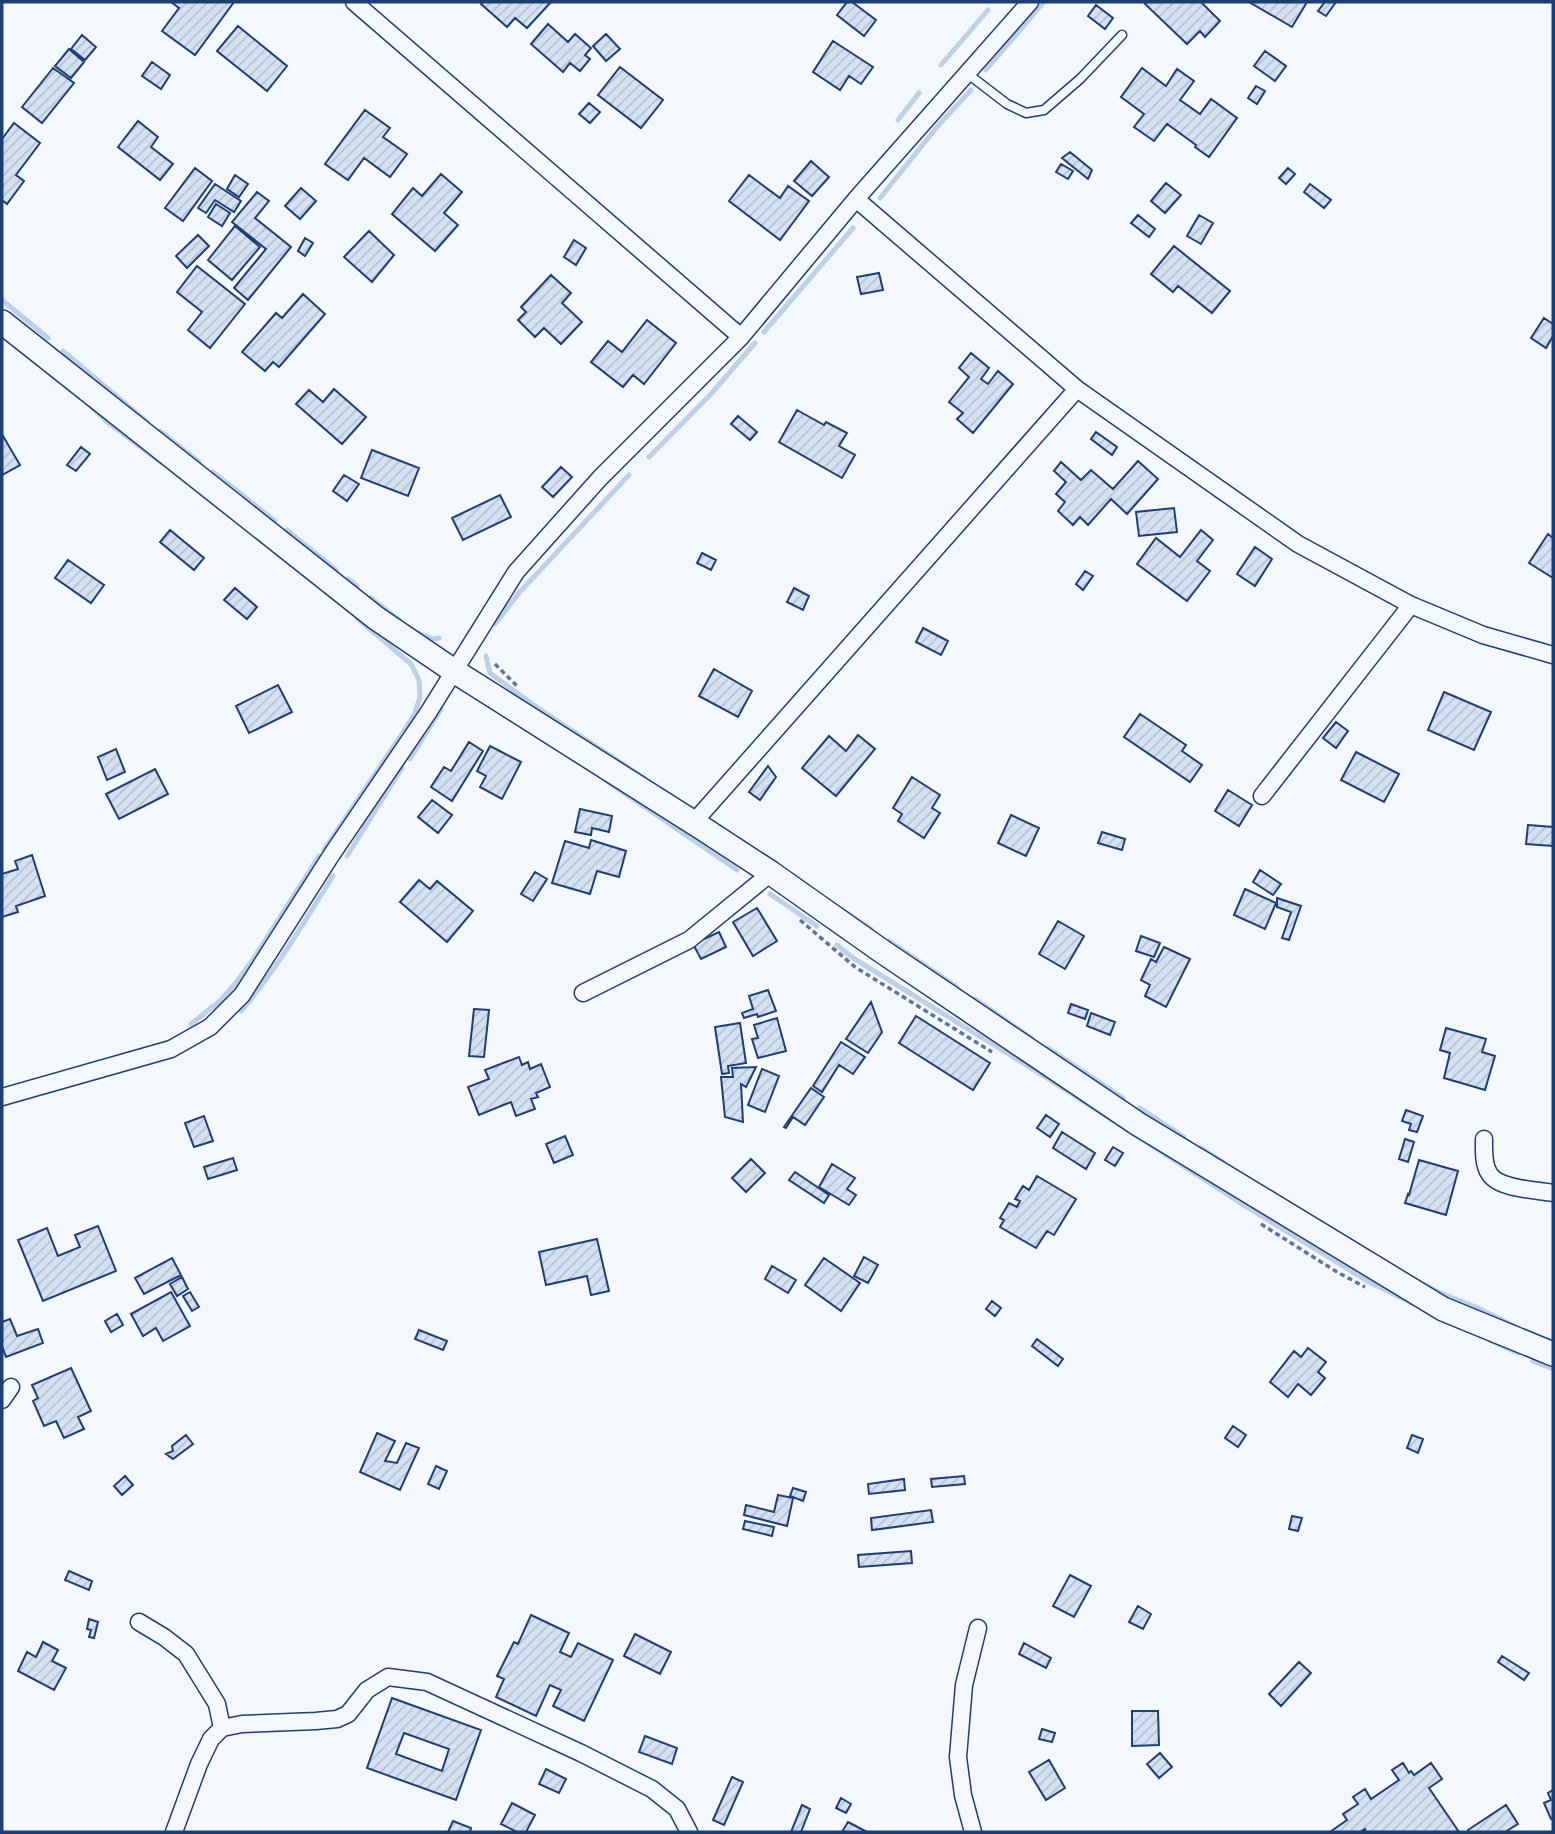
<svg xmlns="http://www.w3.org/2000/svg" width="1555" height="1834" font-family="'Noto Serif',serif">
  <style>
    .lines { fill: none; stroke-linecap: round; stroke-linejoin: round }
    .stream { stroke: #bed0e5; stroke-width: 5 }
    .building { fill: url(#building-hatch); stroke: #1d3f73; stroke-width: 2; fill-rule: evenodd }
    .lane-casing { stroke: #1d3f73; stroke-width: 11 }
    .street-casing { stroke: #1d3f73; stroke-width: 19 }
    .secondary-casing { stroke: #1d3f73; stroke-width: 26 }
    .path { stroke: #5e769c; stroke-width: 3.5; stroke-dasharray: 5 3.5; stroke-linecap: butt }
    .lane { stroke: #f4f7fb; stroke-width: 8 }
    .street { stroke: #f4f7fb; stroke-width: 16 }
    .secondary { stroke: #f4f7fb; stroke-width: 23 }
  </style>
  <defs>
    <pattern id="building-hatch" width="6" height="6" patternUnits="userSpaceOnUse" patternTransform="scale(1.75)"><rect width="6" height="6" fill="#d5e0f0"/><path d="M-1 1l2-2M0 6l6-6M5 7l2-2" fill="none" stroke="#b6c1d1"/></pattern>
  </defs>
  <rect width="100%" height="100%" fill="#f4f7fb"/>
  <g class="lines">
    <path class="stream" d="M 941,65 L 988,10
      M 986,70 L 1044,2
      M 898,120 L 919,93
      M 880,198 L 937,127 L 971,90
      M 2,300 L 48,338
      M 764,332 L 853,228
      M 63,351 L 147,422
      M 93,408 L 106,421 L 162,463
      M 160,431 L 199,462
      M 649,457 L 711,394 L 755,343
      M 213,472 L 275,521
      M 287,530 L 336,570
      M 348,579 L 357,586
      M 371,598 L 399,620
      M 495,624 L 518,594 L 629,475
      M 418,633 L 433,639 L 439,638
      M 486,656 L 490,673 L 532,704 L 644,778
      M 410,759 L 441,709
      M 608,782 L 737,870
      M 324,850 L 408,725 L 415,713 L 420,697 L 419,680 L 411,664 L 357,618
      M 347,856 L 402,768
      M 770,894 L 817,926
      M 844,911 L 871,929
      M 889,941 L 957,987
      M 837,945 L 853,958 L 1049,1079 L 1242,1204 L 1369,1282 L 1412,1303
      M 975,999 L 1031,1038
      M 241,1011 C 277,969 304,922 333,876
      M 191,1024 L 221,1000 L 235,984 L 254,958 L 319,856
      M 1048,1048 L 1123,1098
      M 1140,1108 L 1184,1137
      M 1201,1148 L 1224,1163
      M 1425,1285 L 1438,1292 L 1478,1308 L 1518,1328
      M 1489,1340 L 1518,1353
      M 1533,1361 L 1553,1369"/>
  </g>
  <path class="building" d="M 171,2 L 234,2 L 195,55 L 162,31 L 179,8 Z
    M 483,2 L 551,2 L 527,28 L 515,18 L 507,27 L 481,4 Z
    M 847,2 L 852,2 L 876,20 L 864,36 L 837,15 Z
    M 1148,2 L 1201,2 L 1220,21 L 1205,37 L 1200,31 L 1187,44 L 1145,4 Z
    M 1249,2 L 1307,2 L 1292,27 Z
    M 1325,2 L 1336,2 L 1326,16 L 1318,11 Z
    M 1096,5 L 1113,18 L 1105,29 L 1088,16 Z
    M 548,24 L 568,42 L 575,34 L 591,48 L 585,55 L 590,59 L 580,71 L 570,63 L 563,72 L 531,44 Z
    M 238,26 L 287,66 L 267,91 L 217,51 Z
    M 606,34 L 620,49 L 606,61 L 593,46 Z
    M 82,35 L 96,47 L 85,60 L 71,49 Z
    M 833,41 L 873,67 L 861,84 L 849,76 L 840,90 L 813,72 Z
    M 69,49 L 84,62 L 71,78 L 55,66 Z
    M 1265,51 L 1286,66 L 1275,81 L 1254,66 Z
    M 152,62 L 170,75 L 161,89 L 142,76 Z
    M 620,67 L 663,100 L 641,128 L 598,95 Z
    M 53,68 L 74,83 L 42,123 L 22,107 Z
    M 1142,68 L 1166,86 L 1177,69 L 1194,81 L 1180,100 L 1200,114 L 1211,99 L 1237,118 L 1209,157 L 1195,147 L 1196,145 L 1167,124 L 1154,141 L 1134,127 L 1144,114 L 1121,97 Z
    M 1256,86 L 1265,91 L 1257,104 L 1248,98 Z
    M 589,103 L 600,112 L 590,123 L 579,114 Z
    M 365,110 L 390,128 L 383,137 L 407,154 L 390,177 L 364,158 L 348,180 L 325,164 Z
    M 138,121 L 158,137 L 151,147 L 173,164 L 160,180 L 118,147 Z
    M 14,123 L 40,143 L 16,175 L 24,181 L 7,204 L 2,200 L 2,139 Z
    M 1070,152 L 1092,170 L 1088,179 L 1062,158 Z
    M 811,161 L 829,177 L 812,196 L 794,181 Z
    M 1061,164 L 1073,171 L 1068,179 L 1056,172 Z
    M 195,168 L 212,181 L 183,221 L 165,208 Z
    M 1288,168 L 1295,174 L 1286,184 L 1279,178 Z
    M 441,174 L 462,192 L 444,213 L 458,225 L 435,251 L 392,214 L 413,188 L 422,196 Z
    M 235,175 L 248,184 L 239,197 L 227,189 Z
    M 749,175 L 780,198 L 788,186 L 809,201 L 780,240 L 729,201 Z
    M 1166,183 L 1181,195 L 1165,213 L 1151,201 Z
    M 215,184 L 241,201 L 234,212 L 215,200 L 206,213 L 198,208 Z
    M 1310,184 L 1331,200 L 1324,208 L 1304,192 Z
    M 301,188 L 316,201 L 300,219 L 285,206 Z
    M 257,192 L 269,201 L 255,218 L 291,247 L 248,300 L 234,288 L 266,249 L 232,222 Z
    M 216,204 L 230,213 L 222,226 L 208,217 Z
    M 1138,215 L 1155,229 L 1149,237 L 1131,223 Z
    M 1199,215 L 1213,223 L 1201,244 L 1187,236 Z
    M 235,226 L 260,247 L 232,280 L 208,260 Z
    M 369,231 L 394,255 L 372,282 L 344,257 Z
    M 198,235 L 209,246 L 187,268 L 176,256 Z
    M 305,238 L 313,243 L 305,256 L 298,251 Z
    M 574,240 L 586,248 L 576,265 L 564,257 Z
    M 1174,246 L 1230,291 L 1212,313 L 1178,286 L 1173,292 L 1151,274 Z
    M 197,266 L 245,304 L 210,348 L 188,330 L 202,312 L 177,292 Z
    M 879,273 L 883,290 L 861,294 L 857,277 Z
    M 551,275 L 571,293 L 562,303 L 582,322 L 561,344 L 544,328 L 535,337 L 518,320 L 526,312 L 521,307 Z
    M 303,294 L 325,314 L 279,367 L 273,362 L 265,371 L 242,352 L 276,313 L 282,318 Z
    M 1544,318 L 1553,324 L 1553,336 L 1546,348 L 1531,338 Z
    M 647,320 L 676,343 L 644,384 L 633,375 L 623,387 L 591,362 L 608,341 L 622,352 Z
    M 971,353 L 989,368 L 981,379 L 988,384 L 998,371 L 1013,384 L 973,433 L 957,419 L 963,413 L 949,402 L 969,377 L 959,368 Z
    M 334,389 L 366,417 L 342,444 L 296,404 L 309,390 L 323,402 Z
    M 797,410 L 824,425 L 826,422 L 847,433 L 839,446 L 855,455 L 842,478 L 779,442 Z
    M 738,416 L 757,432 L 750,440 L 731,424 Z
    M 1096,432 L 1117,447 L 1112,455 L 1091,439 Z
    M 3,436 L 20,465 L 2,475 L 2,437 Z
    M 81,447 L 90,454 L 76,471 L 67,465 Z
    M 372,450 L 419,468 L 408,496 L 361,478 Z
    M 1138,461 L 1158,479 L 1127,514 L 1111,499 L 1088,525 L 1080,517 L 1073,525 L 1058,511 L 1065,502 L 1056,494 L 1066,482 L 1054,471 L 1061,462 L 1081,480 L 1091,470 L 1113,489 Z
    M 561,467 L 572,477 L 553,497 L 542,487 Z
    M 344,475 L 359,484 L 347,501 L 333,491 Z
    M 500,495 L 511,517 L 463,540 L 452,518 Z
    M 1174,508 L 1177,532 L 1139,536 L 1136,512 Z
    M 170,530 L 204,558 L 194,570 L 160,542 Z
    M 1201,530 L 1213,540 L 1197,561 L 1210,571 L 1187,601 L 1137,564 L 1156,538 L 1180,557 Z
    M 1548,534 L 1553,538 L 1553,578 L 1529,563 Z
    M 1255,547 L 1272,559 L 1255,586 L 1237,574 Z
    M 702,553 L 716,560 L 711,570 L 697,563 Z
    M 68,560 L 104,585 L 91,603 L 55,578 Z
    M 1085,571 L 1093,576 L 1083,590 L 1076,584 Z
    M 235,588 L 257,607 L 247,619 L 224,600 Z
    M 794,588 L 809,596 L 803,610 L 787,602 Z
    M 923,628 L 948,641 L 941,655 L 916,642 Z
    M 714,669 L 752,691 L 738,717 L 699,696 Z
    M 278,685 L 292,712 L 249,733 L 236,706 Z
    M 1444,692 L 1491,712 L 1474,750 L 1428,730 Z
    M 1140,714 L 1186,745 L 1182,751 L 1202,765 L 1190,782 L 1124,737 Z
    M 1336,722 L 1348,731 L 1336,748 L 1323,738 Z
    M 858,735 L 875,749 L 836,796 L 802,768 L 829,736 L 846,751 Z
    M 469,742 L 483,751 L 452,801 L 431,787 L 444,767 L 451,771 Z
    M 490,746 L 521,762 L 502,799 L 480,787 L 486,776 L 477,771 Z
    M 116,749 L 125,772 L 107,780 L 98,757 Z
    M 1356,752 L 1399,774 L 1384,802 L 1341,780 Z
    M 768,766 L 776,777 L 760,800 L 749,792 Z
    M 155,769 L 168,794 L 119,819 L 106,794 Z
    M 912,777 L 940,795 L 932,808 L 940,813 L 924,838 L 898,821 L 902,814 L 893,808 Z
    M 1228,790 L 1252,805 L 1239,826 L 1215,811 Z
    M 432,800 L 452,815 L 438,833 L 418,817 Z
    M 580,809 L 612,816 L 609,832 L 592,828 L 591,835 L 575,832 Z
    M 1011,815 L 1039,828 L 1026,856 L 998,843 Z
    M 1528,825 L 1553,827 L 1553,846 L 1526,844 Z
    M 1102,832 L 1125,839 L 1122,850 L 1098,843 Z
    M 591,840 L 626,851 L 619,877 L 597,871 L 590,894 L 552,883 L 565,841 L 589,848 Z
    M 32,855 L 45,896 L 16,906 L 18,912 L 2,917 L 2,872 L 2,874 L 18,869 L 15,861 Z
    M 1260,870 L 1281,884 L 1273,895 L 1253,882 Z
    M 535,872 L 547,879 L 533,901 L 521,894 Z
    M 419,880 L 430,889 L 437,881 L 473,911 L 447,942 L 400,902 Z
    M 1245,889 L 1276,903 L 1265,929 L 1234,915 Z
    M 1277,898 L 1301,906 L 1289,940 L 1282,938 L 1291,912 L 1277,907 Z
    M 757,908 L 777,941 L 753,956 L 733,922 Z
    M 1058,921 L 1084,936 L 1065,969 L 1039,954 Z
    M 719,932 L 726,947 L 701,959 L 693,944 Z
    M 1141,936 L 1160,943 L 1154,957 L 1136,951 Z
    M 1164,947 L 1190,959 L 1166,1007 L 1145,996 L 1150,985 L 1141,980 L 1151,959 L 1156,962 Z
    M 768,990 L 776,1011 L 758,1017 L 757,1014 L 744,1018 L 742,1013 L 753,1009 L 749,996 Z
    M 871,1002 L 882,1032 L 868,1053 L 846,1039 Z
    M 1071,1004 L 1088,1010 L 1085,1019 L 1068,1013 Z
    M 474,1009 L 489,1010 L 484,1057 L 469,1056 Z
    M 1091,1013 L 1115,1022 L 1110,1035 L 1087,1026 Z
    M 916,1016 L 990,1063 L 973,1090 L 899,1043 Z
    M 777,1018 L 786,1051 L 758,1058 L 752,1039 L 758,1038 L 754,1025 Z
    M 740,1023 L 746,1063 L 728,1066 L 729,1073 L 722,1074 L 715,1027 Z
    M 1446,1028 L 1486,1039 L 1482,1052 L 1495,1056 L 1485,1090 L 1444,1078 L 1450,1053 L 1440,1050 Z
    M 841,1042 L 865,1057 L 853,1074 L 839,1065 L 822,1092 L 813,1086 Z
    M 519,1057 L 522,1065 L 528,1062 L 530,1069 L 541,1064 L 550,1087 L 536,1093 L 538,1097 L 531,1099 L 535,1109 L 516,1116 L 511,1102 L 479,1115 L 468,1087 L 489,1079 L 485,1070 Z
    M 756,1067 L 746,1087 L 741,1084 L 743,1122 L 725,1117 L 721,1077 L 733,1077 L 732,1068 Z
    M 762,1069 L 779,1076 L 765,1112 L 748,1105 Z
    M 811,1088 L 824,1097 L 805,1125 L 793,1117 L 786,1128 L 784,1127 Z
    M 1406,1110 L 1423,1116 L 1417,1132 L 1409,1130 L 1411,1124 L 1402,1121 Z
    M 1046,1115 L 1059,1124 L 1050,1137 L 1037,1128 Z
    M 204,1116 L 213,1141 L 194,1147 L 185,1123 Z
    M 1062,1132 L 1095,1153 L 1086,1169 L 1053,1148 Z
    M 565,1136 L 573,1155 L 554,1163 L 546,1144 Z
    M 1405,1139 L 1414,1142 L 1408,1162 L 1399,1159 Z
    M 1113,1147 L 1123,1153 L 1115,1166 L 1105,1160 Z
    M 233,1158 L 237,1170 L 208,1179 L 204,1167 Z
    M 751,1159 L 765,1173 L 746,1192 L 732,1178 Z
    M 1419,1160 L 1458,1171 L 1446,1215 L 1405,1203 L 1408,1194 L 1409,1195 Z
    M 832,1164 L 855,1178 L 847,1189 L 856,1195 L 849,1205 L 819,1187 Z
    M 795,1172 L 829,1195 L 824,1203 L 789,1180 Z
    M 1037,1176 L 1076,1199 L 1054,1235 L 1047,1231 L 1036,1248 L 1000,1227 L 1004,1220 L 1000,1218 L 1009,1203 L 1017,1207 L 1020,1201 L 1015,1199 L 1023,1186 L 1029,1190 Z
    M 98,1226 L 116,1271 L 43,1301 L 18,1240 L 47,1228 L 58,1256 L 80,1247 L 75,1235 Z
    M 597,1239 L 609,1291 L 591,1295 L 587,1276 L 546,1285 L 539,1252 Z
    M 864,1257 L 878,1265 L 868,1283 L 854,1276 Z
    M 172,1258 L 181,1275 L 144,1294 L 135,1278 Z
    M 824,1258 L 860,1283 L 841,1311 L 805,1285 Z
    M 772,1266 L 796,1280 L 788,1293 L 765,1279 Z
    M 182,1277 L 188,1289 L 177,1296 L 170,1284 Z
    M 171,1292 L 190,1326 L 163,1341 L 156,1328 L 143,1336 L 131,1314 Z
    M 190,1292 L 199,1307 L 192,1311 L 183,1296 Z
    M 992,1301 L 1001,1308 L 995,1316 L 986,1309 Z
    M 117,1314 L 123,1325 L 111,1332 L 105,1321 Z
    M 10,1319 L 17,1336 L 38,1329 L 43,1343 L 6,1357 L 2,1346 L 2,1322 Z
    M 419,1330 L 447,1341 L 443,1350 L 415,1339 Z
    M 1037,1339 L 1063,1359 L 1058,1366 L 1032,1346 Z
    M 1308,1348 L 1326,1362 L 1318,1372 L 1325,1378 L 1311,1395 L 1298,1384 L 1288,1397 L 1270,1382 L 1294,1351 L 1301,1357 Z
    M 71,1368 L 91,1411 L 78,1417 L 84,1429 L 64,1438 L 56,1421 L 44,1426 L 33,1401 L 38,1398 L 32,1385 Z
    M 1233,1426 L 1246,1435 L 1238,1447 L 1225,1438 Z
    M 377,1433 L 395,1441 L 385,1461 L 397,1463 L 406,1443 L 419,1448 L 400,1490 L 360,1472 Z
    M 186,1435 L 193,1444 L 173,1459 L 166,1454 L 173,1451 L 172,1446 Z
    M 1412,1435 L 1423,1439 L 1418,1453 L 1407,1448 Z
    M 436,1466 L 447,1471 L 439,1489 L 428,1484 Z
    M 125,1476 L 133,1485 L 122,1495 L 114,1486 Z
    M 964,1476 L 965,1484 L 932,1487 L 931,1479 Z
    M 904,1479 L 905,1490 L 869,1494 L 868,1484 Z
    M 793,1488 L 806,1492 L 803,1501 L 790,1496 Z
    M 778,1495 L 793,1498 L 787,1526 L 744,1515 L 746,1505 L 774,1512 Z
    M 931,1510 L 933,1522 L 872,1530 L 871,1518 Z
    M 1292,1516 L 1302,1518 L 1298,1531 L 1289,1529 Z
    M 745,1521 L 774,1527 L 772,1536 L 743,1529 Z
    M 911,1551 L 912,1563 L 859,1567 L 858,1555 Z
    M 69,1571 L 92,1581 L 89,1590 L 65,1580 Z
    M 1070,1575 L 1091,1586 L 1074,1617 L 1053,1606 Z
    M 1138,1606 L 1151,1614 L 1143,1629 L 1129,1622 Z
    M 531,1615 L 569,1633 L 560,1652 L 571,1657 L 578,1643 L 613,1660 L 584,1721 L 553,1706 L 561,1690 L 550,1685 L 536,1716 L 496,1697 L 504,1679 L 497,1676 L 514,1642 L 518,1644 Z
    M 89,1619 L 98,1622 L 94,1638 L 89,1637 L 91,1630 L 87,1629 Z
    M 635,1634 L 671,1652 L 660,1674 L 624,1656 Z
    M 43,1642 L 58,1650 L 52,1661 L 66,1668 L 54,1690 L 18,1671 L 27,1652 L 36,1657 Z
    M 1024,1643 L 1051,1658 L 1046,1668 L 1019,1654 Z
    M 1502,1656 L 1529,1673 L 1524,1680 L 1498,1662 Z
    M 1299,1662 L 1311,1673 L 1281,1706 L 1269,1694 Z
    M 392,1698 L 481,1730 L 456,1800 L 367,1768 ZM 404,1733 L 449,1749 L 442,1771 L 396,1754 Z
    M 1132,1711 L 1158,1711 L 1159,1745 L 1132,1746 Z
    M 1042,1729 L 1055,1733 L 1052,1742 L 1039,1739 Z
    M 645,1736 L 677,1748 L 672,1764 L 639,1752 Z
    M 1160,1753 L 1172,1767 L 1159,1778 L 1147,1764 Z
    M 1049,1760 L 1065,1788 L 1046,1800 L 1029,1772 Z
    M 1403,1763 L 1409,1773 L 1411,1771 L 1414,1775 L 1431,1763 L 1442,1779 L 1429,1788 L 1459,1832 L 1366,1832 L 1365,1829 L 1360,1832 L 1330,1832 L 1347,1820 L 1343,1814 L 1358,1804 L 1353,1797 L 1365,1789 L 1371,1799 L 1399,1780 L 1392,1770 Z
    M 546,1769 L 566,1779 L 559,1793 L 539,1784 Z
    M 732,1777 L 743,1782 L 724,1825 L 713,1820 Z
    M 1553,1790 L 1553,1818 L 1551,1819 L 1544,1803 L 1551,1800 L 1548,1793 Z
    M 841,1798 L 851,1804 L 846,1813 L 836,1808 Z
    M 512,1803 L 535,1815 L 526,1832 L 517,1832 L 501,1824 Z
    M 802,1805 L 810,1809 L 801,1832 L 791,1832 Z
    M 1506,1805 L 1518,1824 L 1505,1832 L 1469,1832 L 1468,1830 Z
    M 453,1821 L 471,1828 L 470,1832 L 448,1832 Z
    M 848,1822 L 867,1832 L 842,1832 Z"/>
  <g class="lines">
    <g class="lane-casing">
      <path id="lane" d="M 968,74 L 1007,104 L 1026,113 L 1044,110 L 1080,79 L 1122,35"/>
    </g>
    <g class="street-casing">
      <path id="street" d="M 354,2 L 741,337
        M 856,199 L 1077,389 L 1298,544 L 1411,605 L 1483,635 L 1553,655
        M 1262,796 L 1411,605
        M 694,822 L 1077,389
        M 583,993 L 689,940 L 771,873
        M 2,1097 L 171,1049 L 210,1027 L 242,995 L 332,854 L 428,713 L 516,572 L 600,478 L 741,337 L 856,199 L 1030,2
        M 1484,1139 C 1484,1149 1483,1164 1489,1173 C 1497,1189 1537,1190 1553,1193
        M 2,1400 L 11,1387
        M 139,1622 L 164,1637 L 186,1654 L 217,1704 L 222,1728
        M 174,1832 L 199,1764 L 211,1739 L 222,1728 L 242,1724 L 316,1721 L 337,1719 L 348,1714 L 367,1690 L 388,1677 L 427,1682 L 581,1753 L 652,1789 L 677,1809 L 689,1832
        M 973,1832 L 963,1795 L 958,1757 L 964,1685 L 978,1628"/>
    </g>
    <g class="secondary-casing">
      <path id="secondary" d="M 2,322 L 376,618 L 454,671 L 702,828 L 771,873 L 883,952 L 1138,1124 L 1443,1309 L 1553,1354"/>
    </g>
    <path class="path" d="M 495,664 L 518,687
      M 800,920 L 855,967 L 992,1052
      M 1261,1224 L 1337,1272 L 1365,1287"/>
    <use href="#lane" class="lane"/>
    <use href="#street" class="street"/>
    <use href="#secondary" class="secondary"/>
  </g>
  <rect width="1555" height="1834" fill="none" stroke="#1d3f73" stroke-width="7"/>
</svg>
